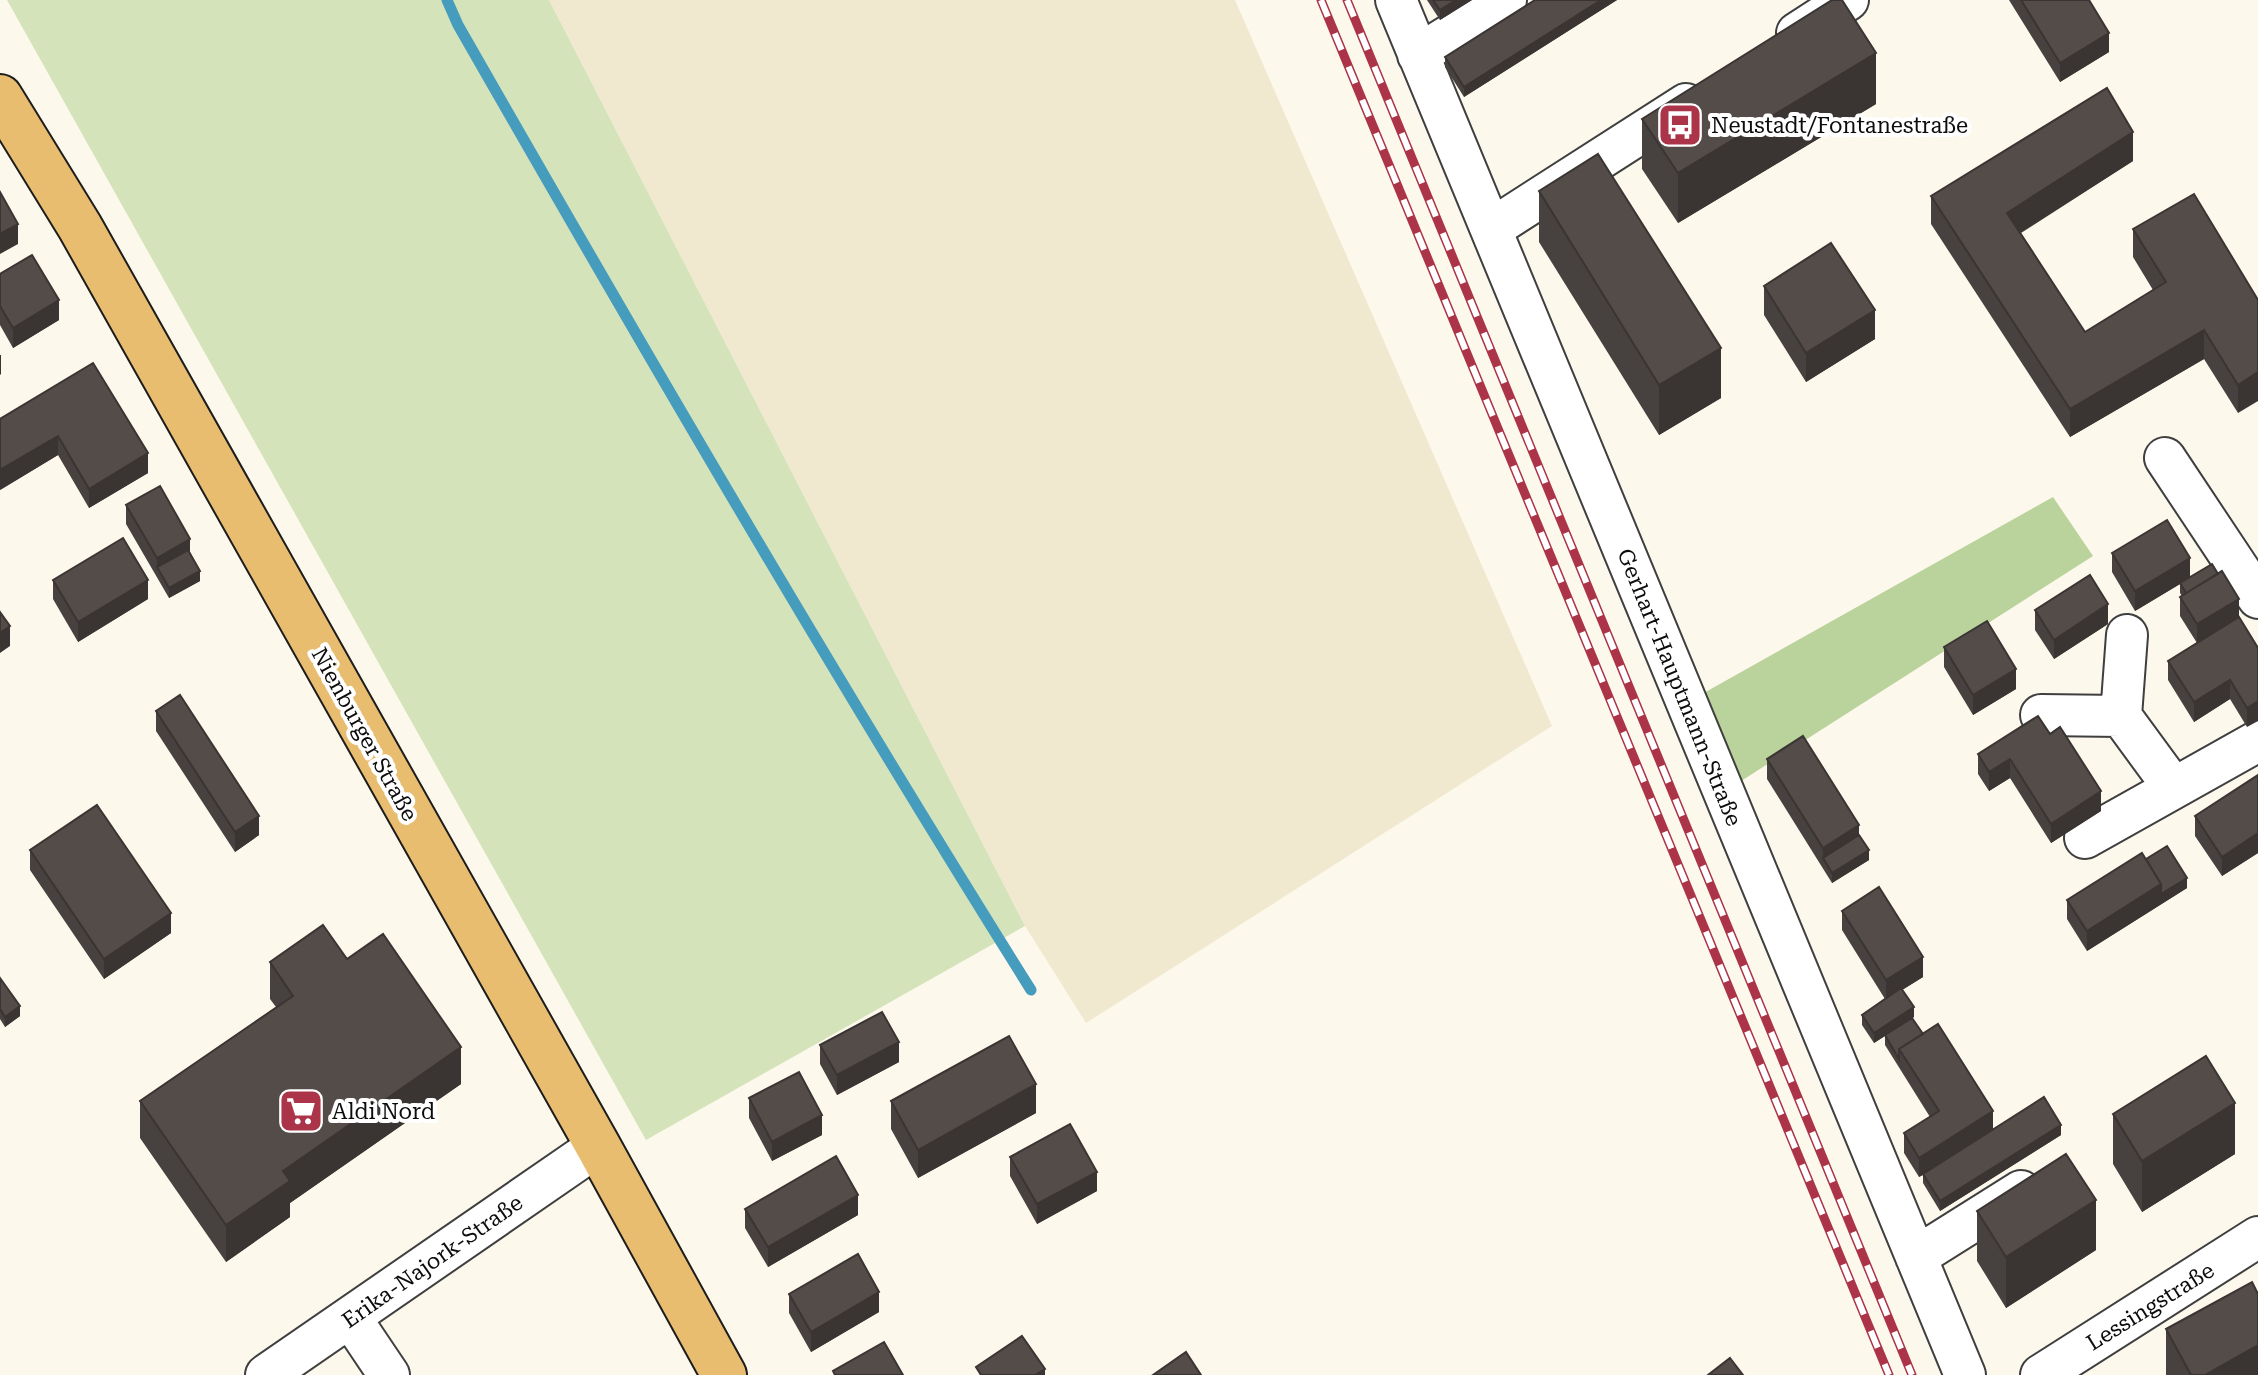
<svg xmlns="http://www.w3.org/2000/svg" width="2258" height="1375" font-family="'Roboto Serif',serif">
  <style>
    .farmland { fill: #f0e9cf }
    .green { fill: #d4e3ba }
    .forest { fill: #bad29b }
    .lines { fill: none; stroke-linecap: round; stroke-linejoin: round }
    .stream { stroke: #469cbd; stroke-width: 11 }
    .minor-casing { stroke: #3f3f3f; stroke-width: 44 }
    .major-casing { stroke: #1d1d1d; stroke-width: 48 }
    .minor { stroke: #fff; stroke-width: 40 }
    .major { stroke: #e9bd70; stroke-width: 44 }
    .rail-casing { stroke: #ab3448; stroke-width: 9 }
    .rail { stroke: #fff; stroke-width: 6; stroke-dasharray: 18; stroke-linecap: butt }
    .wall { fill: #47413f }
    .shaded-wall { fill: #3a3533 }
    .building { fill: #534c49; stroke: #3a3533; stroke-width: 2 }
    .labels { text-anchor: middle; stroke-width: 8; stroke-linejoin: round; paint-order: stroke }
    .poi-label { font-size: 22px; fill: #0c0c0c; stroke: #fff; text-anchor: start }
    .street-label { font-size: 22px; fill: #0c0c0c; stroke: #fff }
  </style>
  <rect width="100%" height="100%" fill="#fdf8ec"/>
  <path class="farmland" d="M 549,0 L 1235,0 L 1552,726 L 1086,1023 L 1025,926 Z"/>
  <path class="green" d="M 7,0 L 549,0 L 1025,926 L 646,1140 Z"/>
  <path class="forest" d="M 2053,497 L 2093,556 L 1738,783 L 1702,694 Z"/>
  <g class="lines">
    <path class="stream" d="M 447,0 L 458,25 C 644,350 832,673 1031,990"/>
    <g class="minor-casing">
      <path id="minor" d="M 1396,0 L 1965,1375
        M 1797,33 L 1848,0
        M 1418,55 L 1506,0
        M 1491,229 L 1686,104
        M 2165,458 L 2258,598
        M 2127,635 L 2121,716 L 2173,787
        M 2041,715 L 2121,716
        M 2085,838 L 2258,741
        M 1916,1257 L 2021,1191
        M 350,1317 L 389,1375
        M 266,1375 L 598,1146
        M 2041,1375 L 2258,1237"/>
    </g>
    <g class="major-casing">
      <path id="major" d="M 0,97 L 80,227 L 598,1146 L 724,1375"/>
    </g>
    <use href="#minor" class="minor"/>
    <use href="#major" class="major"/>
    <g class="rail-casing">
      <path id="rail" d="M 1321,0 L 1889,1375
        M 1347,0 L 1912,1375"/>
    </g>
    <use href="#rail" class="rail"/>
  </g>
  <path class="wall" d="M 1427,0 L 1472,0 L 1440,20 Z
    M 1535,0 L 1617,0 L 1464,97 L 1445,67 L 1445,57 Z
    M 2009,0 L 2089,0 L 2109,52 L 2060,82 Z
    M 1876,104 L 1678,223 L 1642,169 L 1642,119 Z
    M 2133,161 L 2021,233 L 2085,332 L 2153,290 L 2133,257 L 2133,229 L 2258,300 L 2238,413 L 2204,359 L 2070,437 L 1931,224 L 1931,196 Z
    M 1539,191 L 1721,398 L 1659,435 L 1539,242 Z
    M 0,274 L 59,320 L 13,348 L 0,325 Z
    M 1764,286 L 1875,339 L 1806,382 L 1764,315 Z
    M 93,363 L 148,473 L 89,508 L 58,455 L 0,490 Z
    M 126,505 L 190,555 L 200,581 L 169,598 L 126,524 Z
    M 2112,553 L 2190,577 L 2239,618 L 2258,648 L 2247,727 L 2230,699 L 2194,722 L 2168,680 L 2168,661 L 2197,643 L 2180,616 L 2180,597 L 2182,596 L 2180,593 L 2180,584 L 2135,611 L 2112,572 Z
    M 53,580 L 148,599 L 78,642 L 53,599 Z
    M 2035,610 L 2108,624 L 2054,659 L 2035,630 Z
    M 1944,647 L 2016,689 L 1973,715 L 1944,667 Z
    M 156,711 L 259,835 L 235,852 L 156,731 Z
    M 2038,716 L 2101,811 L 2051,843 L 2010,778 L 1989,791 L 1978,774 L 1978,754 Z
    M 1767,759 L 1859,835 L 1869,860 L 1832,883 L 1767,779 Z
    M 2258,775 L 2258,853 L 2222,876 L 2195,836 L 2195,816 Z
    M 30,850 L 171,933 L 104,979 L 30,870 Z
    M 2146,859 L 2187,888 L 2087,951 L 2067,919 L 2067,900 Z
    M 1842,911 L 1923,977 L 1902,990 L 1914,1017 L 1908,1020 L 1923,1034 L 1993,1130 L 2061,1135 L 1940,1211 L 1923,1183 L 1923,1175 L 1919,1177 L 1904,1153 L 1904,1133 L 1930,1117 L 1885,1045 L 1885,1036 L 1874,1043 L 1862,1025 L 1862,1015 L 1885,999 L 1842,930 Z
    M 347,959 L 461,1084 L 290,1203 L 290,1217 L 226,1262 L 140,1138 L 140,1101 L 276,1007 L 270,999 L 270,962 Z
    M 0,978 L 20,1016 L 5,1027 L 0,1019 Z
    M 820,1045 L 899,1062 L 837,1095 L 820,1064 Z
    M 749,1098 L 822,1135 L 772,1161 L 749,1118 Z
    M 891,1101 L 1036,1113 L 918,1178 L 891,1129 Z
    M 2113,1114 L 2235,1154 L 2142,1212 L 2113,1164 Z
    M 1010,1157 L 1097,1191 L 1037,1224 L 1010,1176 Z
    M 745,1209 L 858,1215 L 768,1267 L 745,1228 Z
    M 1977,1211 L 2096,1250 L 2006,1308 L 1977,1261 Z
    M 789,1294 L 879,1312 L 811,1352 L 789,1313 Z
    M 2166,1329 L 2258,1375 L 2166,1375 Z"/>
  <path class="shaded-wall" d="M 1456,0 L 1472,0 L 1440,20 L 1440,10 Z
    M 1601,0 L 1617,0 L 1464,97 L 1464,87 Z
    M 2109,33 L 2109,52 L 2060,82 L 2060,63 Z
    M 1876,53 L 1876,104 L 1678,223 L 1678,173 Z
    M 2133,132 L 2133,161 L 2007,241 L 2007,213 Z
    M 18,224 L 18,244 L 0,254 L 0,234 Z
    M 59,300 L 59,320 L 13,348 L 13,328 Z
    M 1875,310 L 1875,339 L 1806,382 L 1806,353 Z
    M 2204,330 L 2204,359 L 2070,437 L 2070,409 Z
    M 1721,348 L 1721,398 L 1659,435 L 1659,385 Z
    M 0,355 L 1,355 L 1,374 L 0,375 Z
    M 2258,372 L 2258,401 L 2238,413 L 2238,385 Z
    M 58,436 L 58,455 L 0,490 L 0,470 Z
    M 148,453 L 148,473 L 89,508 L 89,489 Z
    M 190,539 L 190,558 L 157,567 L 157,558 Z
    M 2190,558 L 2190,578 L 2135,611 L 2135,591 Z
    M 200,571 L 200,581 L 169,598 L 169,588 Z
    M 148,580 L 148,599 L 78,642 L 78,622 Z
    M 2239,599 L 2239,618 L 2197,644 L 2197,624 Z
    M 2108,604 L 2108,624 L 2054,659 L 2054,640 Z
    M 10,626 L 10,646 L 0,653 L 0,633 Z
    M 2016,669 L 2016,689 L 1973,715 L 1973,695 Z
    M 2230,680 L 2230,699 L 2194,722 L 2194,702 Z
    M 2258,701 L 2258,721 L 2247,727 L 2247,708 Z
    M 2010,759 L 2010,778 L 1989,791 L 1989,772 Z
    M 2101,791 L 2101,811 L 2051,843 L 2051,824 Z
    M 259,816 L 259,835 L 235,852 L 235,832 Z
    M 1859,825 L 1859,845 L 1823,858 L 1823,848 Z
    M 2258,833 L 2258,853 L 2222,876 L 2222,857 Z
    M 1869,850 L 1869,860 L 1832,883 L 1832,873 Z
    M 2187,878 L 2187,888 L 2087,951 L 2087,931 L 2161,884 Z
    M 171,913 L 171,933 L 104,979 L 104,959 Z
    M 1923,957 L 1923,977 L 1886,1000 L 1886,980 Z
    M 20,1006 L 20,1016 L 5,1027 L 5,1017 Z
    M 1914,1007 L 1914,1017 L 1874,1043 L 1874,1033 Z
    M 899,1042 L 899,1062 L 837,1095 L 837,1075 Z
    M 461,1047 L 461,1084 L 290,1203 L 290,1217 L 226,1262 L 226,1225 L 283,1171 Z
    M 1036,1084 L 1036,1113 L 918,1178 L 918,1150 Z
    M 2235,1103 L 2235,1154 L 2142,1212 L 2142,1161 Z
    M 1993,1111 L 1993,1131 L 1919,1177 L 1919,1158 Z
    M 822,1115 L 822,1135 L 772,1161 L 772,1142 Z
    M 2061,1125 L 2061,1135 L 1940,1211 L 1940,1201 Z
    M 1097,1172 L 1097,1191 L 1037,1224 L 1037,1204 Z
    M 858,1195 L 858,1215 L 768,1267 L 768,1247 Z
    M 2096,1200 L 2096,1250 L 2006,1308 L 2006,1257 Z
    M 879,1292 L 879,1312 L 811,1352 L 811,1332 Z
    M 2258,1345 L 2258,1375 L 2205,1375 Z
    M 1045,1369 L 1045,1375 L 1035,1375 Z"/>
  <path class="building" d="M 1433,0 L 1456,0 L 1440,10 Z
    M 1535,0 L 1601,0 L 1464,87 L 1445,57 Z
    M 1832,0 L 1842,0 L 1876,53 L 1678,173 L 1642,119 Z
    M 2021,0 L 2089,0 L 2109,33 L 2060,63 Z
    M 2107,88 L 2133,132 L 2007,213 L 2085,332 L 2166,282 L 2133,229 L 2194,194 L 2258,300 L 2258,372 L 2238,385 L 2204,330 L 2070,409 L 1931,196 Z
    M 1598,154 L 1721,348 L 1659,385 L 1539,191 Z
    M 0,192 L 18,224 L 0,234 Z
    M 1831,243 L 1875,310 L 1806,353 L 1764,286 Z
    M 32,255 L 59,300 L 13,328 L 0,306 L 0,274 Z
    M 93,363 L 148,453 L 89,489 L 58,436 L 0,470 L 0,419 Z
    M 160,486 L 190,539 L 157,558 L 126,505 Z
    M 2167,520 L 2190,558 L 2135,591 L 2112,553 Z
    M 123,538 L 148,580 L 78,622 L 53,580 Z
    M 188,550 L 200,571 L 169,588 L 157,567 Z
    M 2212,564 L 2218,574 L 2186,593 L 2180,583 Z
    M 2222,571 L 2239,599 L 2197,624 L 2180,597 Z
    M 2090,575 L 2108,604 L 2054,640 L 2035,610 Z
    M 0,612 L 10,626 L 0,633 Z
    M 2239,617 L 2258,648 L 2258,701 L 2247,708 L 2230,680 L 2194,702 L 2168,661 Z
    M 1987,621 L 2016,669 L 1973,695 L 1944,647 Z
    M 180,695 L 259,816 L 235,832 L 156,711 Z
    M 2038,716 L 2050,734 L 2060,727 L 2101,791 L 2051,824 L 2010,759 L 1989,772 L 1978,754 Z
    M 1803,736 L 1859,825 L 1823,848 L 1767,759 Z
    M 2258,775 L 2258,833 L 2222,857 L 2195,816 Z
    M 97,805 L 171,913 L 104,959 L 30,850 Z
    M 1859,835 L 1869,850 L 1832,873 L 1823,858 Z
    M 2167,846 L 2187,878 L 2161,894 L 2161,884 L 2146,859 Z
    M 2142,853 L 2161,884 L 2087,931 L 2067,900 Z
    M 1879,887 L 1923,957 L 1886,980 L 1842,911 Z
    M 323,925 L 347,959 L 383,934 L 461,1047 L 283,1171 L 290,1181 L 226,1225 L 140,1101 L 293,996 L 270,962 Z
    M 0,978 L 20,1006 L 5,1017 L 0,1009 Z
    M 1901,988 L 1914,1007 L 1874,1033 L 1862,1015 Z
    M 882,1012 L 899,1042 L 837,1075 L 820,1045 Z
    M 1912,1018 L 1923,1034 L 1899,1049 L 1899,1059 L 1885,1035 Z
    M 1938,1024 L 1993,1111 L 1919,1158 L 1904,1133 L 1939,1111 L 1899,1049 Z
    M 1009,1036 L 1036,1084 L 918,1150 L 891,1101 Z
    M 2206,1056 L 2235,1103 L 2142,1161 L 2113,1114 Z
    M 799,1072 L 822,1115 L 772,1142 L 749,1098 Z
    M 2044,1097 L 2061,1125 L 1940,1201 L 1923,1174 Z
    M 1070,1124 L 1097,1172 L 1037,1204 L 1010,1157 Z
    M 2066,1154 L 2096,1200 L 2006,1257 L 1977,1211 Z
    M 836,1156 L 858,1195 L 768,1247 L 745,1209 Z
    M 858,1254 L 879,1292 L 811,1332 L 789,1294 Z
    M 2252,1282 L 2258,1294 L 2258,1345 L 2205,1375 L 2191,1375 L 2166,1329 Z
    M 1022,1336 L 1045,1369 L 1035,1375 L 981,1375 L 976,1367 Z
    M 884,1342 L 903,1375 L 835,1375 L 833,1371 Z
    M 1186,1352 L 1201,1375 L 1153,1375 Z
    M 1730,1358 L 1743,1375 L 1708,1375 Z"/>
  <defs>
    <g id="bus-square" transform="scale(2.3)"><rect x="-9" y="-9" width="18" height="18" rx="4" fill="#ab3448" stroke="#fff"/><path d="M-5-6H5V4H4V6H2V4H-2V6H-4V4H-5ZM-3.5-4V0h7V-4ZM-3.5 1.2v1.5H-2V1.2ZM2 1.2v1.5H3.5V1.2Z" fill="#fff"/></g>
    <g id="supermarket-square" transform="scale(2.3)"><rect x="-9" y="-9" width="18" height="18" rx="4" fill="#ab3448" stroke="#fff"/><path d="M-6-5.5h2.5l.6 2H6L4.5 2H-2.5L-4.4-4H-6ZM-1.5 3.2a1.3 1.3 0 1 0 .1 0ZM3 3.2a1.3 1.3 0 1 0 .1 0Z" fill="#fff"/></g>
  </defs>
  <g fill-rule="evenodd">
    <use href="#bus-square" x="1680" y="125"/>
    <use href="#supermarket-square" x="301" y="1111"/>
  </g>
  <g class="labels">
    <g class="poi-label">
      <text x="1711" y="133">Neustadt/Fontanestraße</text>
      <text x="332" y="1119">Aldi Nord</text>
    </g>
    <g class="street-label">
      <text transform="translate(1680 687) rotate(68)" y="8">Gerhart-Hauptmann-Straße</text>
      <text transform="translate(365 734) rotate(61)" y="8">Nienburger Straße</text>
      <text transform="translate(432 1261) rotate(-35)" y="8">Erika-Najork-Straße</text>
      <text transform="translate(2150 1306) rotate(-32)" y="8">Lessingstraße</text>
    </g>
  </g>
</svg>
